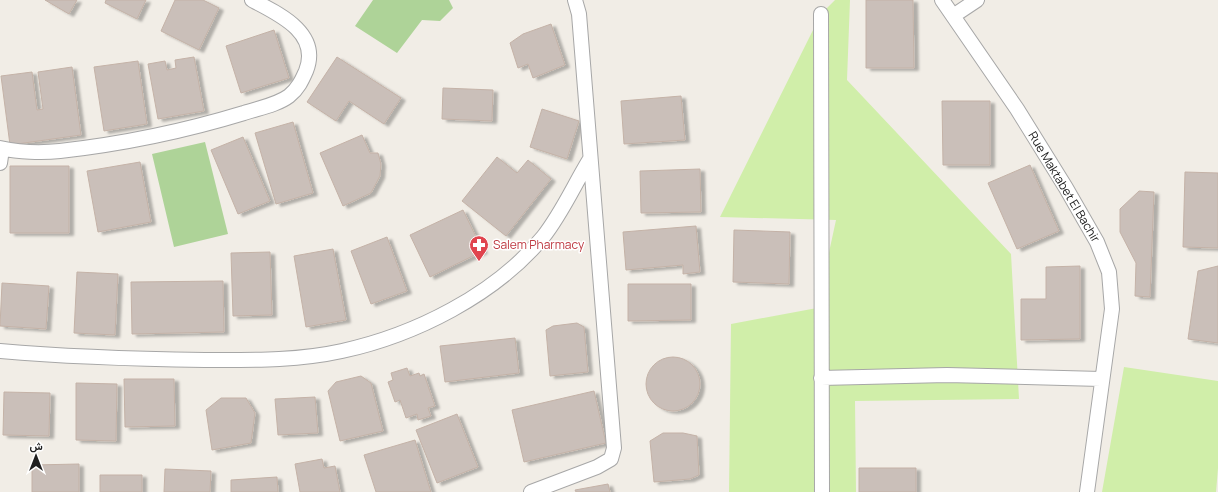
<svg xmlns="http://www.w3.org/2000/svg" width="1218" height="492" font-family="Manrope,Vazirmatn,sans-serif">
  <style>
    .grass { fill: #d0eea9 }
    .forest { fill: #aed398 }
    .building { fill: #cabfb9; stroke: #c4b2a7; filter: url(#shadow) }
    .lines { fill: none; stroke-linecap: round; stroke-linejoin: round }
    .minor-casing { stroke: #a7a7a7; stroke-width: 16 }
    .minor { stroke: #fff; stroke-width: 14 }
    .labels { text-anchor: middle; stroke-width: 3; stroke-linejoin: round; paint-order: stroke }
    .street-label { font-size: 12px; fill: #202020; stroke: #fff }
    .health-label { font-size: 12px; fill: #be3a42; stroke: #fff; text-anchor: start }
  </style>
  <defs>
    <filter id="shadow"><feDropShadow dx="4.5" dy="2.5" stdDeviation="1" flood-color="#0004"/></filter>
  </defs>
  <rect width="100%" height="100%" fill="#f1ede6"/>
  <path class="grass" d="M 835,0 L 850,0 L 847,80 L 1011,254 L 1019,399 L 855,401 L 856,492 L 729,492 L 731,324 L 817,308 L 836,220 L 720,217 L 821,14 Z
    M 1124,367 L 1218,381 L 1218,468 L 1216,492 L 1102,492 Z"/>
  <path class="forest" d="M 373,0 L 449,0 L 453,8 L 440,21 L 422,20 L 397,53 L 355,26 Z
    M 205,142 L 228,234 L 174,247 L 152,154 Z"/>
  <path class="building" d="M 45,0 L 77,0 L 69,14 Z
    M 106,0 L 146,0 L 137,19 L 105,3 Z
    M 175,0 L 203,0 L 219,8 L 199,50 L 161,31 Z
    M 866,0 L 913,0 L 914,68 L 866,68 Z
    M 551,24 L 565,65 L 533,78 L 528,64 L 518,68 L 510,43 L 523,34 Z
    M 274,30 L 289,78 L 241,93 L 226,46 Z
    M 194,57 L 204,111 L 158,119 L 148,64 L 165,61 L 167,70 L 176,68 L 175,60 Z
    M 337,57 L 401,98 L 384,124 L 349,101 L 336,121 L 307,102 Z
    M 138,61 L 147,124 L 104,131 L 94,67 Z
    M 72,67 L 81,135 L 10,145 L 1,76 L 32,72 L 37,110 L 43,109 L 38,72 Z
    M 443,88 L 493,90 L 492,121 L 442,119 Z
    M 681,96 L 685,140 L 624,144 L 621,101 Z
    M 942,101 L 990,101 L 990,165 L 943,165 Z
    M 542,109 L 579,121 L 567,159 L 530,147 Z
    M 293,122 L 313,193 L 276,204 L 255,133 Z
    M 362,135 L 370,153 L 378,153 L 381,164 L 380,176 L 371,193 L 343,206 L 320,153 Z
    M 243,137 L 270,201 L 238,214 L 211,150 Z
    M 497,157 L 517,173 L 528,160 L 551,179 L 506,236 L 462,201 Z
    M 140,162 L 151,222 L 98,232 L 87,171 Z
    M 1030,165 L 1059,231 L 1017,249 L 988,183 Z
    M 10,166 L 69,166 L 69,233 L 10,233 Z
    M 700,169 L 701,212 L 641,213 L 640,171 Z
    M 1185,172 L 1218,173 L 1218,248 L 1183,247 Z
    M 1139,191 L 1154,192 L 1150,297 L 1135,296 L 1136,263 L 1120,232 L 1120,209 Z
    M 463,210 L 483,251 L 430,277 L 410,235 Z
    M 696,226 L 700,272 L 683,274 L 683,265 L 626,270 L 623,232 Z
    M 734,230 L 790,232 L 789,284 L 733,282 Z
    M 387,237 L 407,291 L 371,304 L 351,251 Z
    M 333,249 L 346,320 L 306,327 L 294,256 Z
    M 270,252 L 272,315 L 233,316 L 231,253 Z
    M 1080,266 L 1080,339 L 1021,340 L 1021,299 L 1046,299 L 1046,267 Z
    M 1218,266 L 1218,343 L 1188,339 L 1198,271 Z
    M 77,272 L 118,274 L 115,335 L 74,333 Z
    M 223,281 L 224,332 L 132,334 L 131,282 Z
    M 2,283 L 49,286 L 46,329 L 0,326 Z
    M 628,284 L 691,284 L 691,320 L 628,321 Z
    M 577,323 L 584,327 L 588,372 L 550,376 L 546,330 L 553,326 Z
    M 515,338 L 519,373 L 445,382 L 440,346 Z
    M646 384a27 27 0 1 1 54 0a27 27 0 1 1-54 0Z
    M 407,368 L 410,376 L 419,373 L 420,376 L 424,374 L 435,406 L 428,408 L 431,416 L 418,420 L 417,414 L 406,418 L 400,400 L 395,402 L 388,382 L 393,380 L 391,373 Z
    M 361,376 L 371,383 L 383,431 L 340,441 L 328,391 L 336,382 Z
    M 124,379 L 174,379 L 175,426 L 125,427 Z
    M 76,383 L 117,384 L 116,441 L 76,440 Z
    M 594,391 L 606,443 L 524,462 L 512,410 Z
    M 4,392 L 50,393 L 49,436 L 3,435 Z
    M 315,397 L 318,433 L 278,435 L 275,399 Z
    M 221,398 L 246,398 L 255,413 L 251,443 L 212,450 L 206,410 Z
    M 457,414 L 478,467 L 437,483 L 416,430 Z
    M 663,433 L 683,433 L 697,436 L 699,475 L 690,479 L 654,482 L 650,441 Z
    M 415,440 L 431,492 L 376,492 L 364,455 Z
    M 322,459 L 324,468 L 335,466 L 340,492 L 300,492 L 295,464 Z
    M 79,464 L 79,492 L 32,492 L 32,465 Z
    M 859,468 L 916,468 L 916,492 L 859,492 Z
    M 165,469 L 211,471 L 210,492 L 164,492 Z
    M 100,475 L 142,475 L 142,492 L 100,492 Z
    M 277,477 L 278,492 L 231,492 L 231,480 Z
    M 608,484 L 610,492 L 576,492 L 575,490 Z"/>
  <g class="lines">
    <g class="minor-casing">
      <path id="minor" d="M 942,0 L 1017,109 L 1066,188 L 1097,242 L 1109,272 L 1112,309 L 1087,492
        M 821,14 L 822,492
        M 953,16 L 977,0
        M 0,148 C 18,152 42,153 60,151 C 122,144 185,131 244,113 C 259,108 277,105 289,96 C 298,89 302,80 306,71 C 321,33 279,14 252,0
        M 0,163 L 2,149
        M 0,351 C 68,357 136,359 205,360 C 250,360 297,361 342,351 C 415,335 495,295 543,237 C 562,213 574,185 590,159
        M 821,378 L 947,375 L 1101,379
        M 531,492 L 597,467 L 611,459 L 614,448 L 579,14 L 575,0"/>
    </g>
    <use href="#minor" class="minor"/>
  </g>
  <defs>
    <g id="pharmacy-pin" transform="scale(1)"><path d="M0 17L-7.5 6A9.5 9.5 0 1 1 7.5 6Z" fill="#e0444e" stroke="#fff"/><path d="M-2-6h4v4h4v4h-4v4h-4v-4h-4v-4h4Z" fill="#fff"/></g>
  </defs>
  <g fill-rule="evenodd">
    <use href="#pharmacy-pin" x="479" y="245"/>
  </g>
  <g class="labels">
    <g class="street-label">
      <text transform="translate(1064 187) rotate(59)" y="4">Rue Maktabet El Bachir</text>
    </g>
    <g class="health-label">
      <text x="493" y="249">Salem Pharmacy</text>
    </g>
  </g>
  <g transform="translate(36 456)" stroke="#ffffff" stroke-width="3" paint-order="stroke">
  <path d="M0-3L7 15L0 10L-7 15Z" fill="#202020"/>
  <text y="-6" font-size="11" font-weight="bold" text-anchor="middle" fill="#202020">ش</text>
  </g>
</svg>
